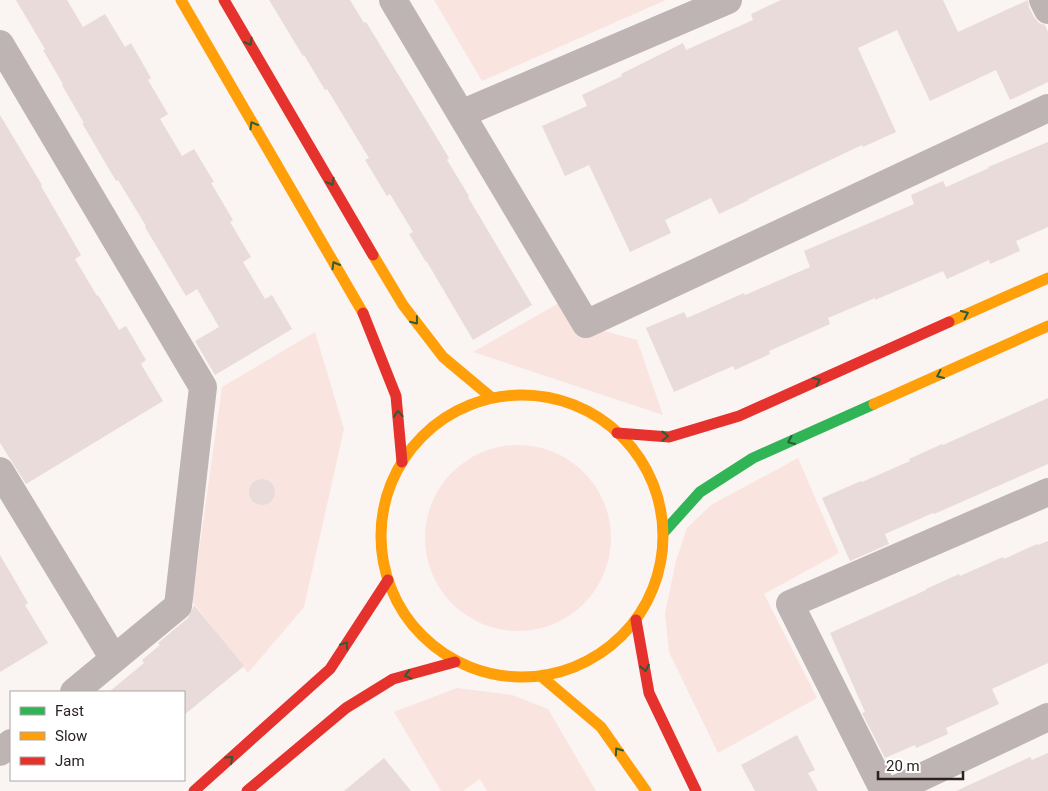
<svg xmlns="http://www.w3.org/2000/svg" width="1048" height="791" font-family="Roboto,sans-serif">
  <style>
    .green { fill: #fae4e0 }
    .building { fill: #e9dbd9 }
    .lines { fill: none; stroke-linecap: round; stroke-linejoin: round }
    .street { stroke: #beb4b3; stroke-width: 28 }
    .fast { stroke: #30b455; stroke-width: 11 }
    .slow { stroke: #ff9f0a; stroke-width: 11 }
    .jam { stroke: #e5322d; stroke-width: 11 }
    .oneway { stroke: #2e5c36 }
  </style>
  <rect width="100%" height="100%" fill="#faf4f3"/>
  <path class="green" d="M 434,0 L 666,0 L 482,81 Z
    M 559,303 L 579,324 L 637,340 L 663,415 L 473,352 Z
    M 315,332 L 344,429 L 304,607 L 248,673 L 192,601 L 222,387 Z
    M425 538a93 93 0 1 1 186 0a93 93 0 1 1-186 0Z
    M 798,458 L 839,553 L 764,594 L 817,698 L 718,753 L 669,652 L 665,613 L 676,561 L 687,528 L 711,505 Z
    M 457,688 L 512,695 L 548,709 L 596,791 L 487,791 L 480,779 L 463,791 L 441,791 L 394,712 Z"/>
  <path class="building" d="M 16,0 L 67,0 L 83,27 L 105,14 L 125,47 L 131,43 L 151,78 L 148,80 L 168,114 L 160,119 L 182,156 L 194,149 L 214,182 L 211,183 L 233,220 L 230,222 L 251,257 L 243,262 L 265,299 L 272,295 L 292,329 L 215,375 L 195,341 L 219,327 L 197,289 L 186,296 L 145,227 L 146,226 L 118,180 L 116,181 L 82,123 L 84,123 L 62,85 L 63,84 L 43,50 L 45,49 Z
    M 269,0 L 350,0 L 364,23 L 366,22 L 428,123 L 449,158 L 447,160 L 469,196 L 468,197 L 532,305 L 473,340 L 427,262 L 426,262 L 409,234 L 413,232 L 390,194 L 387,196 L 365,160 L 369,158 L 327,89 L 325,90 L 304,55 L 303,56 Z
    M 781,0 L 943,0 L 958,32 L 1028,0 L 1029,7 L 1034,17 L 1039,23 L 1045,25 L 1048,32 L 1048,82 L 1010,100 L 996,70 L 930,101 L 897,30 L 858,48 L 896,132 L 863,147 L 862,145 L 748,199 L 749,200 L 719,214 L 711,198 L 665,220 L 671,233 L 630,252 L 589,165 L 565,176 L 542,126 L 587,106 L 582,95 L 622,76 L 621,74 L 683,43 L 686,50 L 753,20 L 751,14 Z
    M 0,115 L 42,185 L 41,186 L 81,255 L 75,259 L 97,296 L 98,295 L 119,330 L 126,326 L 146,360 L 141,364 L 163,401 L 26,484 L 0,443 Z
    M 1048,142 L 1048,227 L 1016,241 L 1020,251 L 990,264 L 989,260 L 947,279 L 943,271 L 875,300 L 875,298 L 828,318 L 830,324 L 769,351 L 770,354 L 735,370 L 733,366 L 674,392 L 646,328 L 684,312 L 687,318 L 744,293 L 745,295 L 810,267 L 804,251 L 914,204 L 911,195 L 943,181 L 946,187 L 989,168 L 988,167 Z
    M 1048,398 L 1048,464 L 934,514 L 933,513 L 885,534 L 889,544 L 850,561 L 822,498 L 861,481 L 862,482 L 910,461 L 909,459 L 942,444 L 943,445 Z
    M249 492a13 13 0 1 1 26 0a13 13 0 1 1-26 0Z
    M 1048,541 L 1048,663 L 992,689 L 999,704 L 946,728 L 948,734 L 916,748 L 915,745 L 885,758 L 862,713 L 865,712 L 830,633 L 926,590 L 926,589 L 959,574 L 960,576 L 1003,557 L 1004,559 L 1037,544 L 1038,545 Z
    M 0,555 L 28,603 L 25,605 L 48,643 L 0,672 Z
    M 194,605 L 244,666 L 184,715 L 184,692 L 109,692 L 144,663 L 142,660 L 160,645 L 158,643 L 188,618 Z
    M 797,735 L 815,770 L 808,773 L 818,791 L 755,791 L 741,765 Z
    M 1048,753 L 1048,791 L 956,791 L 1030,757 L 1032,760 Z
    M 384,758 L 411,791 L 344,791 Z"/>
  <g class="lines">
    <path class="street" d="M 393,0 L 586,324 L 1048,108
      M 1043,0 L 1048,10
      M 0,44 L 203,387 L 178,606 L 74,692
      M 461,114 L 728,0
      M 0,471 L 114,659
      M 0,752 L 11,743
      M 884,791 L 790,604 L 1048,492
      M 892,791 L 1048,717"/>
    <path class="fast" d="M 664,532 L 700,492 L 753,458 L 874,404"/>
    <path class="slow" d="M 181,0 L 363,313
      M 373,255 L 403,305 L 443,357 L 492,398
      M 949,322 L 1048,278
      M381 536a141 141 0 1 1 282 0a141 141 0 1 1-282 0Z
      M 874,404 L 1048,326
      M 542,677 L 601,727 L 646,791"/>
    <path class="jam" d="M 224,0 L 373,255
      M 363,313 L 396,396 L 402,462
      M 617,433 L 669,437 L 739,416 L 949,322
      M 636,620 L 649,693 L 696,791
      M 194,791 L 330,669 L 388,580
      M 247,791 L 346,708 L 393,679 L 455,662"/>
  </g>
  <defs><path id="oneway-chevron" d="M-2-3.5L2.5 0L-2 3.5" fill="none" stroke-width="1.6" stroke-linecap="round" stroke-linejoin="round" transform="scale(1.25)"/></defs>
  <g class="oneway">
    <use href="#oneway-chevron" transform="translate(249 42) rotate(60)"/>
    <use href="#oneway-chevron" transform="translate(253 125) rotate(-120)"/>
    <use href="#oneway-chevron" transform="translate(331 182) rotate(60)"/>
    <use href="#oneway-chevron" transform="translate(335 265) rotate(-120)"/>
    <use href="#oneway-chevron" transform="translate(965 314) rotate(-24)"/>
    <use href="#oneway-chevron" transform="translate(415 321) rotate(52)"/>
    <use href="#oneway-chevron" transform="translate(940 375) rotate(156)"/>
    <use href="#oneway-chevron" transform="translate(817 381) rotate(-24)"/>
    <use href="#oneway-chevron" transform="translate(398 414) rotate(-95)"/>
    <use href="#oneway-chevron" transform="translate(665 436) rotate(-1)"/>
    <use href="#oneway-chevron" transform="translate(791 441) rotate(156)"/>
    <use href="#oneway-chevron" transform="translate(345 645) rotate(-57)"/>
    <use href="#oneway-chevron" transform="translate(645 668) rotate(79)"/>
    <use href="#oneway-chevron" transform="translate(408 675) rotate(165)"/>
    <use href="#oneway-chevron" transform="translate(618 751) rotate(-125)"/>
    <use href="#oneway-chevron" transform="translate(230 759) rotate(-42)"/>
  </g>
  <rect x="10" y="691" width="175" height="90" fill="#ffffff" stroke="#aba7a6"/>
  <rect x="20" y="707" width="25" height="8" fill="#30b455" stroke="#aba7a6"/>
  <text x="55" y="716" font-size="15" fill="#2c2221">Fast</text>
  <rect x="20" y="732" width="25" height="8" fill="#ff9f0a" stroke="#aba7a6"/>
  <text x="55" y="741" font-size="15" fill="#2c2221">Slow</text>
  <rect x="20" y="757" width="25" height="8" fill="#e5322d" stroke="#aba7a6"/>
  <text x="55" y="766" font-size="15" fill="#2c2221">Jam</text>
  <path d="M878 771v8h85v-8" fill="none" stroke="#2c2221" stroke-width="2.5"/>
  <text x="886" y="771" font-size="15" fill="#2c2221" stroke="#ffffff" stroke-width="4" paint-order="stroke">20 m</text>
</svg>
